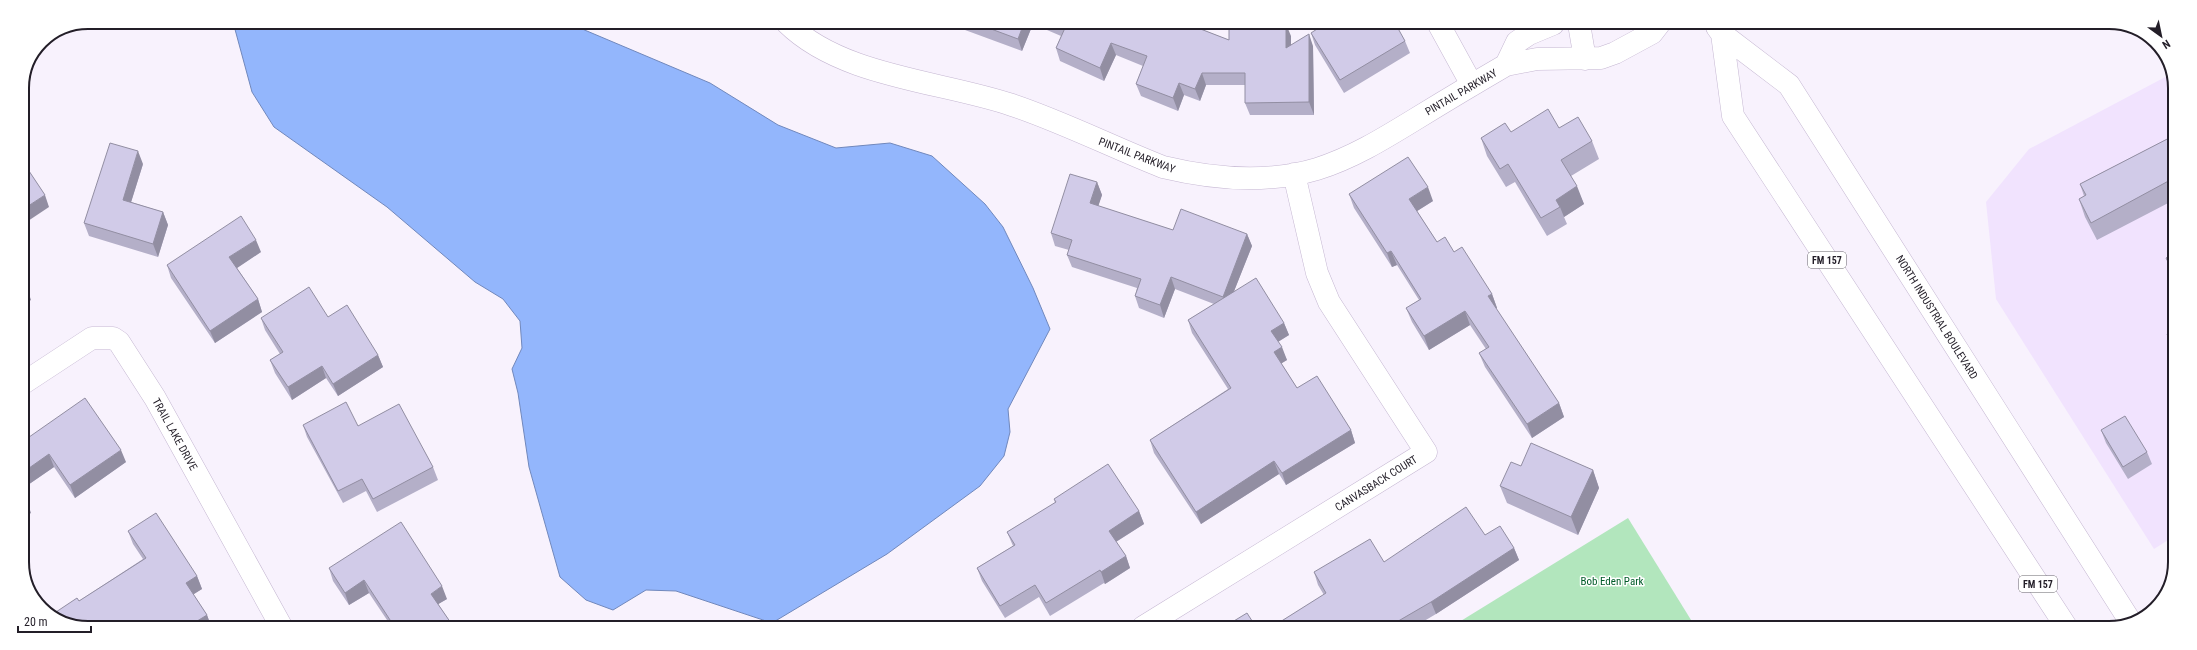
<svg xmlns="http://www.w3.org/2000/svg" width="2197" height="650" font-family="'Roboto Condensed',sans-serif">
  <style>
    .built { fill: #f1e3fe }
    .green { fill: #b2e6bd }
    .water { fill: #93b6fc; stroke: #7188bc }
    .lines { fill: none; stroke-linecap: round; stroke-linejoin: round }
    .minor-casing { stroke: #c5b7d2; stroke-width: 23 }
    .primary-casing { stroke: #c5b7d2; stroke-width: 23 }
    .minor { stroke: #fff; stroke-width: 22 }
    .primary { stroke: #fff; stroke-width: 22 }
    .wall { fill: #b4afc8 }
    .shaded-wall { fill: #928ea2 }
    .building { fill: #d1cbe8; stroke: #928ea2 }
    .labels { text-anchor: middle; stroke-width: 3; stroke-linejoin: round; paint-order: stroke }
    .shield { fill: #fff; stroke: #656268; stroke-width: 1 }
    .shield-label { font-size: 10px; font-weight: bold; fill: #231e28 }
    .street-label { font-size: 11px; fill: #231e28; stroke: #fff }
    .park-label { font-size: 11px; fill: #015b29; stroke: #fff }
    .rim { fill: none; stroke: #231e28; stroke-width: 2 }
  </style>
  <rect width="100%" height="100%" fill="#f8f2fd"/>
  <path class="built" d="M 2171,74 L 2175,84 L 2173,537 L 2154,549 L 1996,299 L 1986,202 L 2029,149 Z"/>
  <path class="green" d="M 1628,518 L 1696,628 L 1451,627 Z"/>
  <path class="water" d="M 233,22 L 568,23 L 710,83 L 778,125 L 836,148 L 890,143 L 932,156 L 985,204 L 1003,227 L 1033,288 L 1050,329 L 1008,409 L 1010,432 L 1004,456 L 980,486 L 887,554 L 772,623 L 676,591 L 646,590 L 613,610 L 586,600 L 560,577 L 529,467 L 518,393 L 512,369 L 522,348 L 520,321 L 503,299 L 475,282 L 387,207 L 274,127 L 252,92 Z"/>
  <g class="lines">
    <g class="minor-casing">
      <path id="minor" d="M 787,23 C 842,77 941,81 1012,105 C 1063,122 1112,147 1163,167 C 1213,179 1267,184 1317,169 C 1352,158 1383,139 1414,120 C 1445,101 1475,83 1506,65
        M 1438,23 L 1472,85
        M 1553,24 L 1529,34 L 1517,42 L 1506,65 L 1537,59 L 1601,58 L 1615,53 L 1652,33 L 1659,24
        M 1579,24 L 1585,59
        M 22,384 L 92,338 L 113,338 L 119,342 L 155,398 L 281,626
        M 1143,627 L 1426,452 L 1329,302 L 1317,273 L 1294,174"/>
    </g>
    <g class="primary-casing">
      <path id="primary" d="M 1717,27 L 1722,34 L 1733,116 L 2067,628
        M 1722,34 L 1789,85 L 2130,621"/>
    </g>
    <use href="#minor" class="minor"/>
    <use href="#primary" class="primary"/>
  </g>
  <path class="wall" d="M 946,23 L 1185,23 L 1229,40 L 1291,36 L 1291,45 L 1313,46 L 1314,115 L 1250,115 L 1245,103 L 1245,85 L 1206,85 L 1200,101 L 1184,95 L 1178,111 L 1141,96 L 1136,84 L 1143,66 L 1116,55 L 1104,81 L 1060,61 L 1056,48 L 1061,36 L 1033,24 L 1022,51 Z
    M 1311,33 L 1405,41 L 1410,53 L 1344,93 L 1315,45 Z
    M 1559,128 L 1592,141 L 1599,159 L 1571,176 L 1584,204 L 1564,217 L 1567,224 L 1547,236 L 1515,182 L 1506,187 L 1487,156 L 1481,138 Z
    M 2175,135 L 2174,200 L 2097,240 L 2085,217 L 2079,199 L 2084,196 L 2080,184 Z
    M 143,164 L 131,202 L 163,212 L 168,225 L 158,257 L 89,236 L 84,223 Z
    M 1097,182 L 1102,195 L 1098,206 L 1173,230 L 1247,234 L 1252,246 L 1234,291 L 1284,323 L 1289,335 L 1278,342 L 1287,360 L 1281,363 L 1297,388 L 1351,430 L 1355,443 L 1286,485 L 1279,474 L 1201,524 L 1154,453 L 1150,440 L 1228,389 L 1192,333 L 1188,320 L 1214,304 L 1175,289 L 1164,318 L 1139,308 L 1135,296 L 1137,288 L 1072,267 L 1067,255 L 1069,250 L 1055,246 L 1051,233 Z
    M 1349,194 L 1433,201 L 1417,211 L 1437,242 L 1454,252 L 1492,294 L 1497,308 L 1496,309 L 1559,403 L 1564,417 L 1532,438 L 1485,367 L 1479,353 L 1486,349 L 1470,325 L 1429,350 L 1412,322 L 1406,308 L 1419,300 L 1397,265 L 1392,267 L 1354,208 Z
    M 261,252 L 237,268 L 258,299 L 262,312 L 215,343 L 171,278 L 167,265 Z
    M 2174,253 L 2174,278 L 2166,258 Z
    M 328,317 L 378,355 L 383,367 L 338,396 L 326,378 L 292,400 L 275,373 L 270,360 L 280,354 L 265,330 L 261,318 Z
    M 2174,331 L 2174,352 L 2167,334 Z
    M 303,425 L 358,426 L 433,467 L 438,480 L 377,512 L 366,491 L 343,503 L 307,437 Z
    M 2101,430 L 2147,452 L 2152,464 L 2128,479 L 2106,443 Z
    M 22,442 L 126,462 L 75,498 L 54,467 L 22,489 Z
    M 1521,466 L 1593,470 L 1599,488 L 1578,535 L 1507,503 L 1500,486 Z
    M 1054,499 L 1139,511 L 1144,524 L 1116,542 L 1126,556 L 1130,568 L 1105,584 L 1104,583 L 1050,616 L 1039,597 L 1005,618 L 982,581 L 977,568 L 1013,546 L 1007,532 L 1055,503 Z
    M 128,531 L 197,576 L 202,589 L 193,594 L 207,615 L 211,626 L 71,626 L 79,601 L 143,559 L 133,544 Z
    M 1485,535 L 1514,548 L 1519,560 L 1436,614 L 1414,627 L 1272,627 L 1324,595 L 1318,585 L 1314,572 L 1384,562 Z
    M 329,568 L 447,599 L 438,604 L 453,626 L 391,626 L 369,593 L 349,605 L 333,581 Z"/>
  <path class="shaded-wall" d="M 1024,23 L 1033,24 L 1022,51 L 1018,39 Z
    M 1286,24 L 1291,36 L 1291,60 L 1286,48 Z
    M 1309,34 L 1313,46 L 1314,115 L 1309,102 Z
    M 1111,43 L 1116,55 L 1104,81 L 1100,68 Z
    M 1202,73 L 1206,85 L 1200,101 L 1195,89 Z
    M 1179,83 L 1184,95 L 1178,111 L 1173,98 Z
    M 138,151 L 143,164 L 128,212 L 123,200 Z
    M 1097,182 L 1102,195 L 1095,216 L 1090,203 Z
    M 1577,186 L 1584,204 L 1564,217 L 1560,207 L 1556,200 Z
    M 1428,187 L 1433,201 L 1414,213 L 1409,199 Z
    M 45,195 L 49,207 L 22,225 L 22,210 Z
    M 163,212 L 168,225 L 158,257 L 153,244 Z
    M 1247,234 L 1252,246 L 1227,309 L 1223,297 Z
    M 256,240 L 261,252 L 234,270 L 229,257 Z
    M 1391,251 L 1397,265 L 1392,267 L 1387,253 Z
    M 1171,277 L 1175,289 L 1164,318 L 1160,305 Z
    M 27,288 L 31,300 L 22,306 L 22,291 Z
    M 1492,294 L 1497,308 L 1493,310 L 1488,296 Z
    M 258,299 L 262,312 L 215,343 L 210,331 Z
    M 1465,311 L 1470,325 L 1429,350 L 1424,336 Z
    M 1284,323 L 1289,335 L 1276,343 L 1271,331 Z
    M 1282,347 L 1287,360 L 1279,365 L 1274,352 Z
    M 378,355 L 383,367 L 338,396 L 333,384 Z
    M 322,366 L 326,378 L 292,400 L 288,387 Z
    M 1559,403 L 1564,417 L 1532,438 L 1527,424 Z
    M 1351,430 L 1355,443 L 1286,485 L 1282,473 Z
    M 121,450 L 126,462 L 75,498 L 70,485 Z
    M 49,454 L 54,467 L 22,489 L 22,473 Z
    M 1274,461 L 1279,474 L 1201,524 L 1196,512 Z
    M 1593,470 L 1599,488 L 1578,535 L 1571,517 Z
    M 27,501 L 31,513 L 22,519 L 22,503 Z
    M 1139,511 L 1144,524 L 1114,543 L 1109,531 Z
    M 1514,548 L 1519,560 L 1436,614 L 1431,602 Z
    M 1126,556 L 1130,568 L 1105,584 L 1101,572 Z
    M 197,576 L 202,589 L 191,596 L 186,583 Z
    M 364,580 L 369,593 L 349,605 L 345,593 Z
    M 442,586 L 447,599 L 435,606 L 431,594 Z
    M 207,615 L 211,626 L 189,626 Z"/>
  <path class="building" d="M 975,23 L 1024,23 L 1018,39 Z
    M 1055,23 L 1185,23 L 1229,40 L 1229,24 L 1286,24 L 1286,48 L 1309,34 L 1309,102 L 1245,103 L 1245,73 L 1202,73 L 1195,89 L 1179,83 L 1173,98 L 1136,84 L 1147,56 L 1111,43 L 1100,68 L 1056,48 L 1065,28 Z
    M 1326,23 L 1395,23 L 1405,41 L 1340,80 L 1311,33 Z
    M 1548,109 L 1559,128 L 1578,117 L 1592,141 L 1561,160 L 1577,186 L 1556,200 L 1560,207 L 1541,218 L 1508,164 L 1500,169 L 1481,138 L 1505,123 L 1511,132 Z
    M 2175,135 L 2174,178 L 2091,223 L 2079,199 L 2086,195 L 2080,184 Z
    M 110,143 L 138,151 L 123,200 L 163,212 L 153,244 L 84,223 Z
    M 1408,157 L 1428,187 L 1409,199 L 1437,242 L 1445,237 L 1454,252 L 1462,247 L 1492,294 L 1488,296 L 1559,403 L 1527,424 L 1479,353 L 1489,347 L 1465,311 L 1424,336 L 1406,308 L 1421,299 L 1391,251 L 1387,253 L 1349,194 Z
    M 29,171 L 45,195 L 22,210 L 22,172 L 24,174 Z
    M 1070,174 L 1097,182 L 1090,203 L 1173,230 L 1181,209 L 1247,234 L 1223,297 L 1171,277 L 1160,305 L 1135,296 L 1141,279 L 1067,255 L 1072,240 L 1051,233 Z
    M 241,216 L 256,240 L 229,257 L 258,299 L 210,331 L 167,265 Z
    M 2174,253 L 2174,273 L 2166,258 Z
    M 1256,278 L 1284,323 L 1271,331 L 1282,347 L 1274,352 L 1297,388 L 1317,376 L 1351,430 L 1282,473 L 1274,461 L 1196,512 L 1150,440 L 1231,388 L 1188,320 Z
    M 22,280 L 27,288 L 22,291 Z
    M 309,287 L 328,317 L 347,305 L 378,355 L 333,384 L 322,366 L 288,387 L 270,360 L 283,352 L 261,318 Z
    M 2174,331 L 2174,348 L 2167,334 Z
    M 85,398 L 121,450 L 70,485 L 49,454 L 22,473 L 22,442 Z
    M 346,402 L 358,426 L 399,404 L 433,467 L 373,499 L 362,479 L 338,491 L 303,425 Z
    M 2125,416 L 2147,452 L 2123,467 L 2101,430 Z
    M 1531,443 L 1593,470 L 1571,517 L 1500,486 L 1511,462 L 1521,466 Z
    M 1108,464 L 1139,511 L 1109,531 L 1126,556 L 1101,572 L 1100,570 L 1046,603 L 1035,585 L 1000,606 L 977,568 L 1015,545 L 1007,532 L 1056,502 L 1054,499 Z
    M 22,494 L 27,501 L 22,503 Z
    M 1466,507 L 1485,535 L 1500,526 L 1514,548 L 1431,602 L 1388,627 L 1272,627 L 1326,593 L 1314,572 L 1370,539 L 1384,562 Z
    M 156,513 L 197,576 L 186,583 L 207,615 L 189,626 L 71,626 L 53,614 L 77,598 L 79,601 L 146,558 L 128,531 Z
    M 401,522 L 442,586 L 431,594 L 453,626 L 394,626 L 364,580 L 345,593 L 329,568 Z
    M 1247,613 L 1256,627 L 1224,627 Z"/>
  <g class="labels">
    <g class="shield">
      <rect x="1808" y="252" width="38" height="16" rx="3"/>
      <rect x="2019" y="576" width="38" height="16" rx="3"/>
    </g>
    <g class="shield-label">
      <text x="1827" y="264">FM 157</text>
      <text x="2038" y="588">FM 157</text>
    </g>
    <g class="street-label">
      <text transform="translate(1461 92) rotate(-30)" y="4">PINTAIL PARKWAY</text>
      <text transform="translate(1137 155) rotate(21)" y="4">PINTAIL PARKWAY</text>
      <text transform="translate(1937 317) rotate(58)" y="4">NORTH INDUSTRIAL BOULEVARD</text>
      <text transform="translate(175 434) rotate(61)" y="4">TRAIL LAKE DRIVE</text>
      <text transform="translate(1376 483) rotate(-32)" y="4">CANVASBACK COURT</text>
    </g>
    <g class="park-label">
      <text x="1612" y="585">Bob Eden Park</text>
    </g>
  </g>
  <path d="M0 0H2197V650H0ZM88 29H2109A59 59 0 0 1 2168 88V562A59 59 0 0 1 2109 621H88A59 59 0 0 1 29 562V88A59 59 0 0 1 88 29Z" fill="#fff" fill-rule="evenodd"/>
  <path class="rim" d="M88 29H2109A59 59 0 0 1 2168 88V562A59 59 0 0 1 2109 621H88A59 59 0 0 1 29 562V88A59 59 0 0 1 88 29Z"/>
  <g transform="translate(2161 36) rotate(147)" stroke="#ffffff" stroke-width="3" paint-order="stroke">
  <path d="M0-3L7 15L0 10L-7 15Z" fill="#231e28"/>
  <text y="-6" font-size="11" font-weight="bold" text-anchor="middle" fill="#231e28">N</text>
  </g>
  <path d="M18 626v6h73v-6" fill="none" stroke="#231e28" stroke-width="2"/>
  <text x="24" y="626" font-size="12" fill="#231e28" stroke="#ffffff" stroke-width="3" paint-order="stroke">20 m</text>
</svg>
